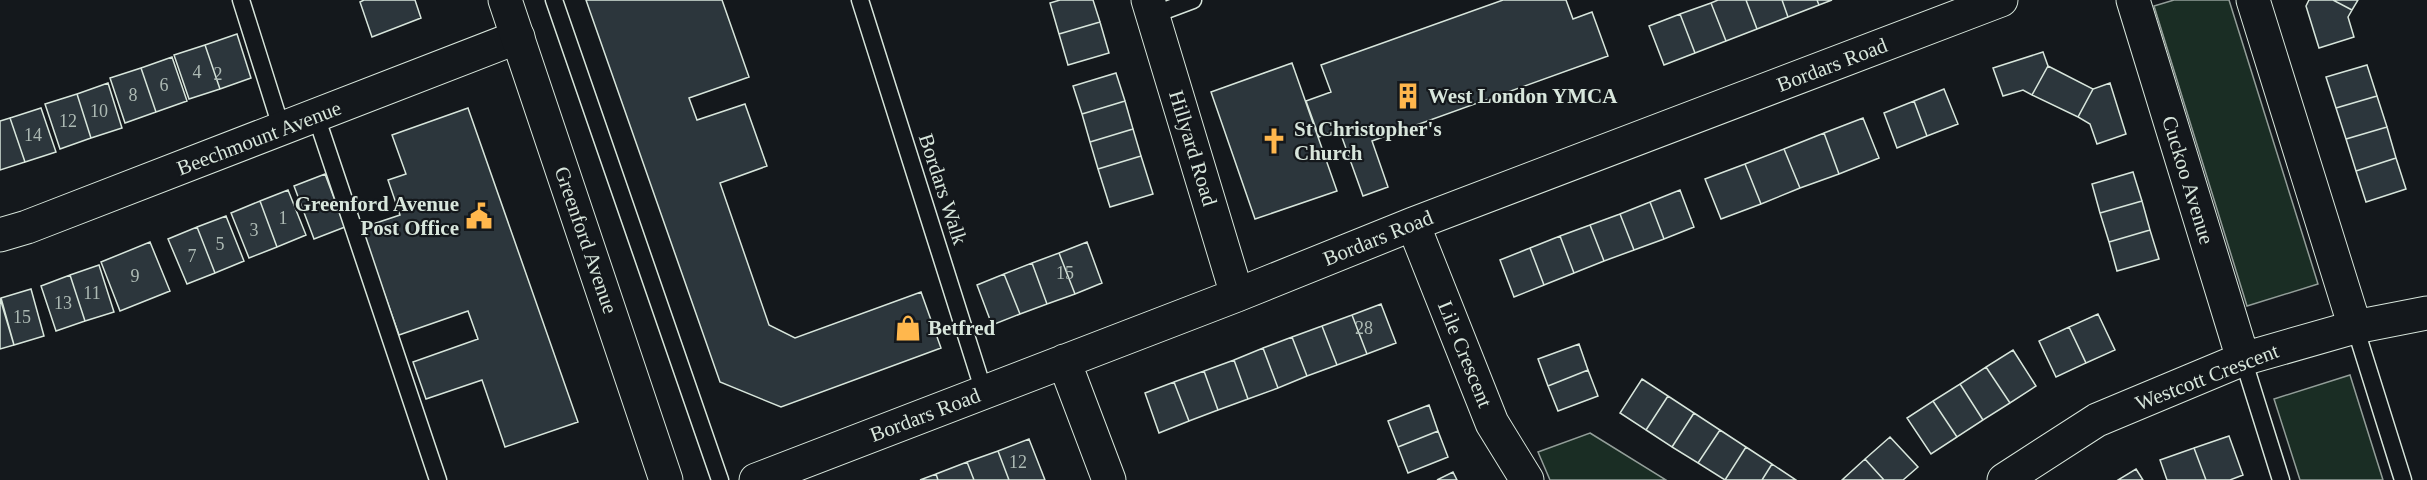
<svg xmlns="http://www.w3.org/2000/svg" width="2427" height="480" font-family="'Times New Roman',serif">
  <style>
    .green { fill: #1a2d24; stroke: #939e99; stroke-width: 1.5 }
    .building { fill: #2c363c; stroke: #d8e6dc; stroke-width: 1.5 }
    .lines { fill: none; stroke-linecap: round; stroke-linejoin: round }
    .lane-casing { stroke: #d8e6dc; stroke-width: 19 }
    .street-casing { stroke: #d8e6dc; stroke-width: 35 }
    .secondary-casing { stroke: #d8e6dc; stroke-width: 35 }
    .lane { stroke: #14181c; stroke-width: 16 }
    .street { stroke: #14181c; stroke-width: 33 }
    .secondary { stroke: #14181c; stroke-width: 33 }
    .labels { text-anchor: middle; stroke-width: 4.5; stroke-linejoin: round; paint-order: stroke }
    .number-label { font-size: 18px; fill: #adbab4 }
    .street-label { font-size: 21px; fill: #d8e6dc; stroke: #14181c }
    .poi-label { font-size: 21px; font-weight: bold; fill: #d8e6dc; stroke: #14181c; text-anchor: start }
  </style>
  <rect width="100%" height="100%" fill="#14181c"/>
  <path class="green" d="M 2174,0 L 2229,0 L 2318,284 L 2247,306 L 2154,6 Z
    M 2350,375 L 2383,480 L 2300,480 L 2274,399 Z
    M 1590,433 L 1666,480 L 1550,480 L 1538,452 Z"/>
  <path class="building" d="M 364,0 L 415,0 L 421,18 L 372,37 L 360,2 Z
    M 586,0 L 722,0 L 749,77 L 689,98 L 697,120 L 745,104 L 767,166 L 720,183 L 769,325 L 795,338 L 921,292 L 941,348 L 781,407 L 720,382 Z
    M 1060,0 L 1093,0 L 1100,22 L 1059,34 L 1050,3 Z
    M 1503,0 L 1566,0 L 1573,19 L 1592,12 L 1608,56 L 1372,141 L 1388,187 L 1363,196 L 1339,129 L 1319,137 L 1306,101 L 1331,92 L 1321,65 Z
    M 1718,0 L 1746,0 L 1757,29 L 1726,41 L 1711,3 Z
    M 1746,0 L 1782,0 L 1788,17 L 1757,29 Z
    M 1782,0 L 1817,0 L 1819,5 L 1788,17 Z
    M 1817,0 L 1832,0 L 1819,5 Z
    M 2309,0 L 2333,0 L 2352,10 L 2348,17 L 2354,37 L 2319,48 L 2306,6 Z
    M 2333,0 L 2358,0 L 2352,10 Z
    M 1711,3 L 1726,41 L 1695,53 L 1680,14 Z
    M 1680,14 L 1695,53 L 1664,65 L 1649,26 Z
    M 1100,22 L 1109,53 L 1068,65 L 1059,34 Z
    M 237,34 L 251,78 L 220,89 L 205,45 Z
    M 205,45 L 220,89 L 189,99 L 174,55 Z
    M 2043,52 L 2048,66 L 2032,95 L 2023,90 L 2003,96 L 1993,68 Z
    M 172,57 L 187,101 L 156,112 L 141,68 Z
    M 1292,63 L 1337,191 L 1255,219 L 1211,92 Z
    M 2367,65 L 2377,96 L 2336,108 L 2326,77 Z
    M 2048,66 L 2093,89 L 2078,117 L 2032,95 Z
    M 141,68 L 156,112 L 125,123 L 110,78 Z
    M 1116,73 L 1125,101 L 1082,114 L 1073,86 Z
    M 108,83 L 122,128 L 91,138 L 77,94 Z
    M 2110,83 L 2126,134 L 2097,144 L 2090,124 L 2078,117 L 2093,89 Z
    M 1944,89 L 1958,124 L 1927,136 L 1914,101 Z
    M 77,94 L 91,138 L 60,149 L 45,104 Z
    M 2377,96 L 2387,127 L 2346,139 L 2336,108 Z
    M 1125,101 L 1133,129 L 1090,142 L 1082,114 Z
    M 1914,101 L 1927,136 L 1897,148 L 1884,113 Z
    M 41,108 L 56,152 L 25,162 L 10,118 Z
    M 468,108 L 578,422 L 505,447 L 482,380 L 426,399 L 413,362 L 478,339 L 468,311 L 399,335 L 361,228 L 400,215 L 388,180 L 406,174 L 392,135 Z
    M 10,118 L 25,162 L 0,170 L 0,121 Z
    M 1863,118 L 1879,158 L 1839,174 L 1824,133 Z
    M 2387,127 L 2396,158 L 2356,171 L 2346,139 Z
    M 1133,129 L 1141,156 L 1098,169 L 1090,142 Z
    M 1824,133 L 1839,174 L 1800,188 L 1784,149 Z
    M 1784,149 L 1800,188 L 1761,204 L 1745,164 Z
    M 1141,156 L 1153,194 L 1110,207 L 1098,169 Z
    M 2396,158 L 2406,189 L 2366,202 L 2356,171 Z
    M 1745,164 L 1761,204 L 1721,219 L 1705,179 Z
    M 2133,172 L 2142,201 L 2100,213 L 2092,184 Z
    M 325,174 L 345,227 L 314,239 L 294,186 Z
    M 288,190 L 306,235 L 277,247 L 260,201 Z
    M 1680,190 L 1694,227 L 1664,239 L 1650,202 Z
    M 260,201 L 277,247 L 249,258 L 231,213 Z
    M 2142,201 L 2150,230 L 2109,242 L 2100,213 Z
    M 1650,202 L 1664,239 L 1634,250 L 1620,214 Z
    M 1620,214 L 1634,250 L 1604,261 L 1590,225 Z
    M 226,216 L 244,261 L 215,273 L 197,227 Z
    M 1590,225 L 1604,261 L 1574,273 L 1560,236 Z
    M 197,227 L 215,273 L 187,284 L 168,239 Z
    M 2150,230 L 2159,259 L 2117,271 L 2109,242 Z
    M 1560,236 L 1574,273 L 1544,285 L 1530,248 Z
    M 150,242 L 170,291 L 120,311 L 101,262 Z
    M 1087,242 L 1102,283 L 1075,294 L 1059,253 Z
    M 1530,248 L 1544,285 L 1514,297 L 1500,260 Z
    M 1059,253 L 1075,294 L 1047,304 L 1032,263 Z
    M 1032,263 L 1047,304 L 1020,314 L 1004,274 Z
    M 99,265 L 114,312 L 85,321 L 70,275 Z
    M 1004,274 L 1020,314 L 992,325 L 977,285 Z
    M 70,275 L 85,321 L 56,331 L 41,286 Z
    M 31,289 L 44,336 L 14,345 L 1,298 Z
    M 0,298 L 14,345 L 0,349 Z
    M 1381,304 L 1396,343 L 1367,354 L 1352,315 Z
    M 2098,314 L 2115,350 L 2086,363 L 2069,327 Z
    M 1352,315 L 1367,354 L 1337,365 L 1322,326 Z
    M 1322,326 L 1337,365 L 1307,376 L 1292,337 Z
    M 2069,327 L 2086,363 L 2056,377 L 2039,341 Z
    M 1292,337 L 1307,376 L 1278,388 L 1263,348 Z
    M 1579,344 L 1588,370 L 1548,386 L 1538,359 Z
    M 1263,348 L 1278,388 L 1248,399 L 1234,360 Z
    M 2013,350 L 2036,386 L 2010,403 L 1986,367 Z
    M 1234,360 L 1248,399 L 1218,410 L 1204,371 Z
    M 1986,367 L 2010,403 L 1983,420 L 1960,384 Z
    M 1588,370 L 1598,396 L 1558,411 L 1548,386 Z
    M 1204,371 L 1218,410 L 1189,421 L 1174,382 Z
    M 1642,379 L 1668,396 L 1646,430 L 1620,413 Z
    M 1174,382 L 1189,421 L 1159,433 L 1145,393 Z
    M 1960,384 L 1983,420 L 1957,437 L 1933,401 Z
    M 1668,396 L 1694,413 L 1672,447 L 1646,430 Z
    M 1933,401 L 1957,437 L 1931,454 L 1907,418 Z
    M 1429,405 L 1438,431 L 1398,447 L 1388,421 Z
    M 1694,413 L 1720,430 L 1698,463 L 1672,447 Z
    M 1720,430 L 1746,447 L 1725,480 L 1698,463 Z
    M 1438,431 L 1448,457 L 1408,473 L 1398,447 Z
    M 2229,436 L 2243,475 L 2230,480 L 2206,480 L 2194,448 Z
    M 1890,437 L 1918,467 L 1903,480 L 1884,480 L 1865,459 Z
    M 1029,439 L 1045,480 L 1009,480 L 998,451 Z
    M 1746,447 L 1772,464 L 1762,480 L 1725,480 Z
    M 2194,448 L 2206,480 L 2167,480 L 2160,460 Z
    M 998,451 L 1009,480 L 974,480 L 967,462 Z
    M 1865,459 L 1884,480 L 1842,480 Z
    M 967,462 L 974,480 L 938,480 L 936,474 Z
    M 1772,464 L 1796,480 L 1762,480 Z
    M 2136,469 L 2143,480 L 2118,480 Z
    M 1453,472 L 1457,480 L 1437,480 Z
    M 936,474 L 938,480 L 920,480 Z"/>
  <g class="lines">
    <g class="lane-casing">
      <path id="lane" d="M 241,0 L 282,130
        M 554,0 L 720,480
        M 860,0 L 984,392
        M 1153,15 L 1193,0
        M 316,116 L 438,480
        M 2355,327 L 2403,480
        M 2243,359 L 2281,480"/>
    </g>
    <g class="street-casing">
      <path id="street" d="M 1148,0 L 1237,295
        M 2133,0 L 2243,359
        M 2253,0 L 2355,327
        M 1413,224 L 1492,423 L 1527,480
        M 0,235 L 27,227 L 518,37
        M 1064,361 L 1109,480
        M 756,480 L 1237,295 L 1413,224 L 2001,0
        M 2004,480 L 2097,420 L 2243,359 L 2355,327 L 2427,313"/>
    </g>
    <g class="secondary-casing">
      <path id="secondary" d="M 505,0 L 666,480"/>
    </g>
    <use href="#lane" class="lane"/>
    <use href="#street" class="street"/>
    <use href="#secondary" class="secondary"/>
  </g>
  <defs>
    <g id="building-bare" transform="scale(2.07)"><path d="M-4-6H4V6H1V3H-1V6H-4ZM-2.5-4.3h1.7v1.8h-1.7ZM.8-4.3h1.7v1.8H.8ZM-2.5-1h1.7V.8h-1.7ZM.8-1h1.7V.8H.8Z" fill="#ffb74d" stroke="#14181c" stroke-width="2.5" paint-order="stroke"/></g>
    <g id="church-bare" transform="scale(2.07)"><path d="M-1.2-6h2.4v3.5h3.3v2.4h-3.3V6h-2.4V-.1h-3.3v-2.4h3.3Z" fill="#ffb74d" stroke="#14181c" stroke-width="2.5" paint-order="stroke"/></g>
    <g id="civic-bare" transform="scale(2.07)"><path d="M-.6-6.5H3V-4.5H.6V-3L4-1V1h2V6H-6V1h2V-1L-.6-3ZM-1.2 2.5V6h2.4V2.5Z" fill="#ffb74d" stroke="#14181c" stroke-width="2.5" paint-order="stroke"/></g>
    <g id="shop-bare" transform="scale(2.07)"><path d="M-5-2.5h2.3a2.7 3.5 0 0 1 5.4 0H5L5.5 6h-11ZM-1.5-2.5h3a1.5 2.3 0 0 0-3 0Z" fill="#ffb74d" stroke="#14181c" stroke-width="2.5" paint-order="stroke"/></g>
  </defs>
  <g fill-rule="evenodd">
    <use href="#building-bare" x="1408" y="96"/>
    <use href="#church-bare" x="1274" y="141"/>
    <use href="#civic-bare" x="479" y="216"/>
    <use href="#shop-bare" x="908" y="328"/>
  </g>
  <g class="labels">
    <g class="number-label">
      <text x="197" y="78">4</text>
      <text x="218" y="80">2</text>
      <text x="164" y="91">6</text>
      <text x="133" y="101">8</text>
      <text x="99" y="117">10</text>
      <text x="68" y="127">12</text>
      <text x="33" y="141">14</text>
      <text x="283" y="224">1</text>
      <text x="254" y="236">3</text>
      <text x="220" y="250">5</text>
      <text x="192" y="262">7</text>
      <text x="1065" y="279">15</text>
      <text x="135" y="282">9</text>
      <text x="92" y="299">11</text>
      <text x="63" y="309">13</text>
      <text x="22" y="323">15</text>
      <text x="1364" y="334">28</text>
      <text x="1018" y="468">12</text>
    </g>
    <g class="street-label">
      <text transform="translate(1832 65) rotate(-21)" y="7">Bordars Road</text>
      <text transform="translate(259 138) rotate(-21)" y="7">Beechmount Avenue</text>
      <text transform="translate(1193 148) rotate(73)" y="7">Hillyard Road</text>
      <text transform="translate(2188 180) rotate(73)" y="7">Cuckoo Avenue</text>
      <text transform="translate(943 189) rotate(72)" y="7">Bordars Walk</text>
      <text transform="translate(1378 238) rotate(-22)" y="7">Bordars Road</text>
      <text transform="translate(586 240) rotate(71)" y="7">Greenford Avenue</text>
      <text transform="translate(1465 354) rotate(68)" y="7">Lile Crescent</text>
      <text transform="translate(2207 377) rotate(-21)" y="7">Westcott Crescent</text>
      <text transform="translate(925 415) rotate(-21)" y="7">Bordars Road</text>
    </g>
    <g class="poi-label">
      <text x="1428" y="103">West London YMCA</text>
      <text x="1294" y="136">St Christopher's<tspan x="1294" dy="24">Church</tspan></text>
      <text x="459" y="211" text-anchor="end">Greenford Avenue<tspan x="459" dy="24">Post Office</tspan></text>
      <text x="928" y="335">Betfred</text>
    </g>
  </g>
</svg>
